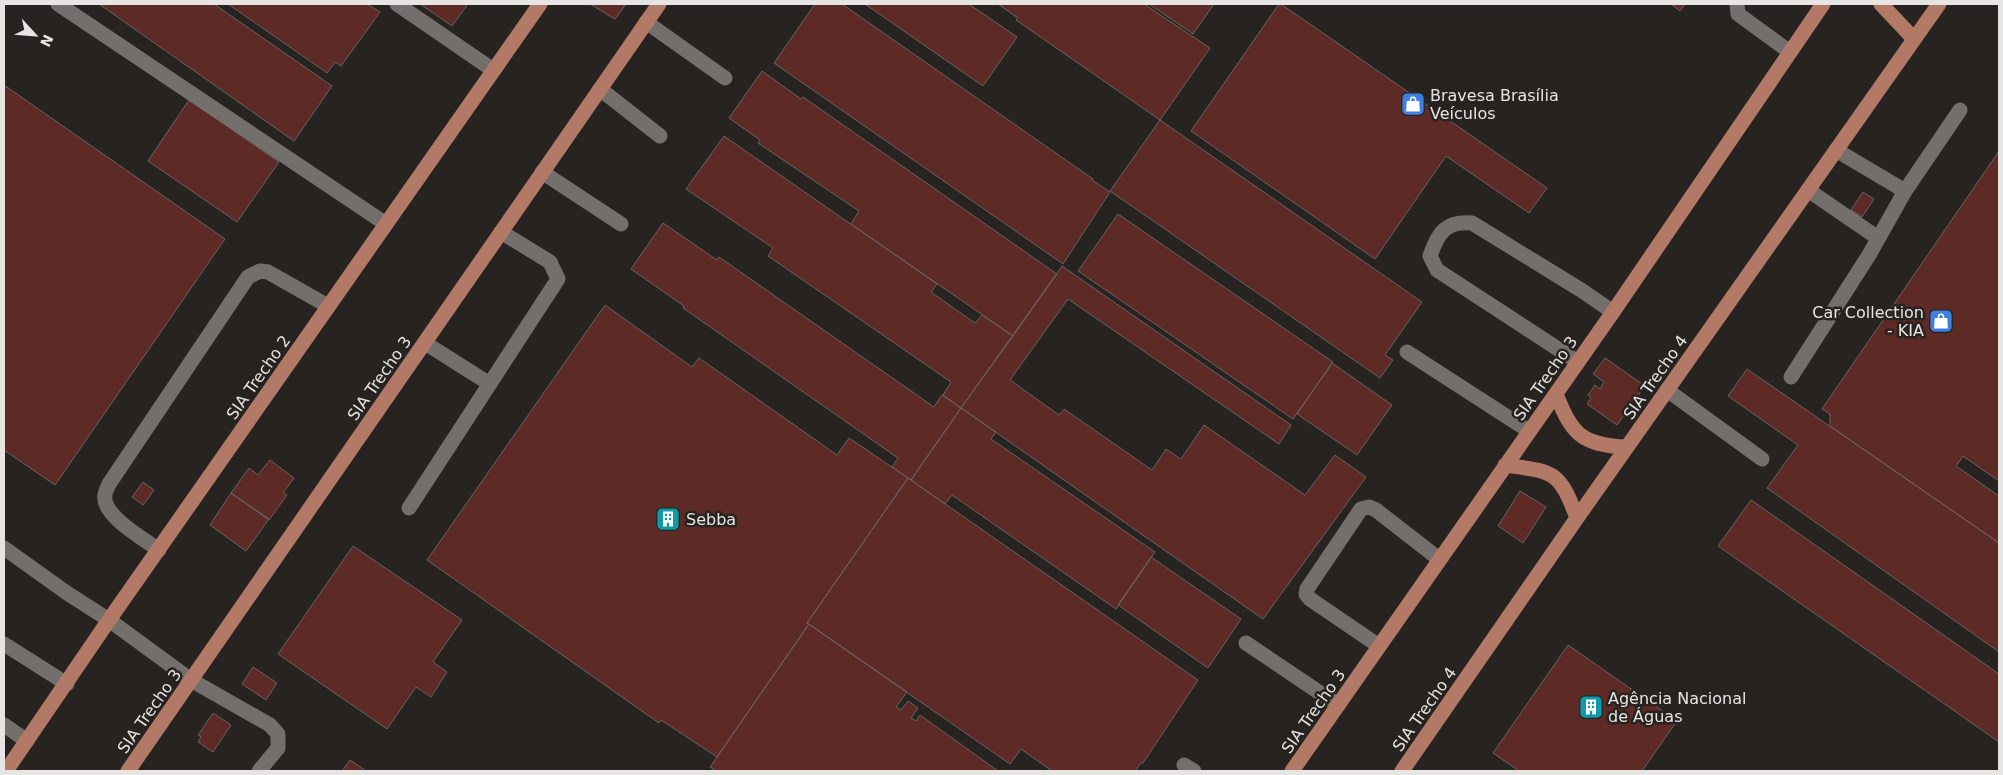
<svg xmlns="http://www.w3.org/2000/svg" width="2003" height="775" font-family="'DejaVu Sans',sans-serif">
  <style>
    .building { fill: #5d2a25; stroke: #696363 }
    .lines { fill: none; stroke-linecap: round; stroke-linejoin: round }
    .minor { stroke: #736f6c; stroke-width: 15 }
    .major { stroke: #b17966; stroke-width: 15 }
    .labels { text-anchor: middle; stroke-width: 5; stroke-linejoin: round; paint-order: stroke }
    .poi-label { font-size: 16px; fill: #e7e5e3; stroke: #262320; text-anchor: start }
    .street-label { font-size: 16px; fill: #e7e5e3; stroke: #262320 }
  </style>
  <rect width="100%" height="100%" fill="#262320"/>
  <path class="building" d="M 99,4 L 214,4 L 332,86 L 294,141 Z
    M 228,4 L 367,4 L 380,12 L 341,66 L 335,62 L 327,73 Z
    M 420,4 L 468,4 L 452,26 Z
    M 590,4 L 626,4 L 615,19 Z
    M 815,4 L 842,4 L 1093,179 L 1092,180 L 1110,192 L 1063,264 L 774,63 Z
    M 865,4 L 969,4 L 1017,37 L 983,86 Z
    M 998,4 L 1144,4 L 1210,48 L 1160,120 L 1016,20 L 1018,18 Z
    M 1149,4 L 1214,4 L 1193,34 Z
    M 1279,4 L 1281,4 L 1547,188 L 1529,213 L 1446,156 L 1375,259 L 1191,131 Z
    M 1671,4 L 1685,4 L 1680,11 Z
    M 762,71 L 801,99 L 803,97 L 1057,274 L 1013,336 L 851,224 L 859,211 L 758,143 L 760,140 L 729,118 Z
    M 4,85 L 225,239 L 55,485 L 4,450 Z
    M 189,100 L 279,162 L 237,222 L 148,161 Z
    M 1160,120 L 1422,302 L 1385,355 L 1393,360 L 1380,378 L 1110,191 Z
    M 724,136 L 937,284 L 931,292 L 975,323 L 982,315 L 1013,336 L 961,408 L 943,395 L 951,382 L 768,256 L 773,248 L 686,189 Z
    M 1999,151 L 1999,481 L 1963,456 L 1956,466 L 1999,496 L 1999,543 L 1830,426 L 1830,414 L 1822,409 Z
    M 1863,192 L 1874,199 L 1862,217 L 1851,210 Z
    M 1118,214 L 1333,362 L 1293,419 L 1078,271 Z
    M 663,223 L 717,260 L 719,257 L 934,407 L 942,395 L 961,408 L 911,480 L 892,467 L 898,458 L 683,308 L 684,306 L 631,269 Z
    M 1062,266 L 1291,425 L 1279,444 L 1068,299 L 1010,380 L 1059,415 L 1064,409 L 1152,470 L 1166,449 L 1181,459 L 1204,425 L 1305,495 L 1335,455 L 1366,477 L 1263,619 L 961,408 Z
    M 605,305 L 692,367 L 699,358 L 837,455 L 849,438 L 908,478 L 807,623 L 809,624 L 717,757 L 661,720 L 659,723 L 427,560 Z
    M 1605,358 L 1645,386 L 1617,425 L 1587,404 L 1591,398 L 1588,395 L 1595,385 L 1600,389 L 1604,382 L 1593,374 Z
    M 1332,363 L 1392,405 L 1357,455 L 1297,414 Z
    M 1747,369 L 1999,543 L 1999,652 L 1767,488 L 1798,445 L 1728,396 Z
    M 961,408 L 996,432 L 991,439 L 1155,552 L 1116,609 L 952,495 L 945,504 L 911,480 Z
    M 270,460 L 294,478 L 283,493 L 287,495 L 269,520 L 231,493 L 249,468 L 258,475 Z
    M 908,478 L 1198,680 L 1143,763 L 1141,763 L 1135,771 L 1052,771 L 1021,749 L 1010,764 L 807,623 Z
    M 143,482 L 154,490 L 143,505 L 132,497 Z
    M 1520,491 L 1546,507 L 1523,543 L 1498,526 Z
    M 231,493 L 269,519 L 246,551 L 210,525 Z
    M 1751,500 L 1999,674 L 1999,742 L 1718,546 Z
    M 353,546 L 462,620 L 433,662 L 447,672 L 431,697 L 416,687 L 387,729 L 278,654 Z
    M 1151,557 L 1241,619 L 1208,668 L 1118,605 Z
    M 809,624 L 907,692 L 896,707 L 901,710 L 908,701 L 918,708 L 911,718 L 916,721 L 920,715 L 998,771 L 716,771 L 710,767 Z
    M 1568,645 L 1677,721 L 1642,771 L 1519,771 L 1493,753 Z
    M 253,667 L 277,683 L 266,700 L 242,684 Z
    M 213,713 L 231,725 L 213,752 L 198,742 L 201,737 L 198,735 Z
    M 350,760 L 366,771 L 342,771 Z"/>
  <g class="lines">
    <path class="minor" d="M 58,4 L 386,224
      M 397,4 L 493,70
      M 1737,4 L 1738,14 L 1790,52
      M 646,22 L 725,78
      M 600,89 L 660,136
      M 1836,150 L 1905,191
      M 542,172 L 621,224
      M 1808,190 L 1878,238
      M 425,343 L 490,384
      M 1407,352 L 1529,431
      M 1578,362 L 1437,270 L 1430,256 C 1438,233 1445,221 1472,223 L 1581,290 L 1613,312
      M 1791,377 L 1869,255 L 1905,191 L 1960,110
      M 1667,390 L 1762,459
      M 409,508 L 558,279 L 550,262 L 501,232
      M 4,548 L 67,593 L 109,620 L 191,680 L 270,725 L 278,734 L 278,748 L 259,771
      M 159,550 C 144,539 101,515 105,495 C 105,492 108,487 109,484 L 248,277 L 260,271 L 268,272 L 328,306
      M 1246,643 L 1338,705
      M 4,644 L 67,684
      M 1379,646 L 1310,599 L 1306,594 L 1307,589 L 1361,509 L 1369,507 L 1376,510 L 1439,559
      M 4,725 L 27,741
      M 1184,765 L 1194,771"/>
    <path class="major" d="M 1881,4 L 1914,39
      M 1556,394 C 1572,434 1581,445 1627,447
      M 1505,465 C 1554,472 1559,470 1577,518
      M 6,771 L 109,620 L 540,4
      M 128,771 L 659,4
      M 1292,771 L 1613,312 L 1823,4
      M 1402,771 L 1577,518 L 1939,4"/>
  </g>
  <defs>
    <g id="shop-square" transform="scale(1.25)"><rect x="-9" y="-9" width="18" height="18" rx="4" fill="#3f7fe0" stroke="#262320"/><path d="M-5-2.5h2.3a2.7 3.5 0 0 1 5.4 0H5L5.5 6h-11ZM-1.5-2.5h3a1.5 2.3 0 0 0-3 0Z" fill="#fff"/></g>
    <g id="building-square" transform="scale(1.25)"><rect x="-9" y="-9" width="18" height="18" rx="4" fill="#0f9aa8" stroke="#262320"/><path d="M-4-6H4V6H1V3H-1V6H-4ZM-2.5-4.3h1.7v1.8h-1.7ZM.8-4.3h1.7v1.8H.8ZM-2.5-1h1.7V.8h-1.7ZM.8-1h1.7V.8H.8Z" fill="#fff"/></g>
  </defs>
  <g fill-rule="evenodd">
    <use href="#shop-square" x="1413" y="104"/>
    <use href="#shop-square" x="1941" y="321"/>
    <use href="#building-square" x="668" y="519"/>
    <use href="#building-square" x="1591" y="707"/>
  </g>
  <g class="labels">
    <g class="poi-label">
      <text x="1430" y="101">Bravesa Brasília<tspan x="1430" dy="18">Veículos</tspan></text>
      <text x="1924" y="318" text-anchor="end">Car Collection<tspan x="1924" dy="18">- KIA</tspan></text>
      <text x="686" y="525">Sebba</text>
      <text x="1608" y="704">Agência Nacional<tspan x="1608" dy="18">de Águas</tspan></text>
    </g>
    <g class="street-label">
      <text transform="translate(258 377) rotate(-55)" y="6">SIA Trecho 2</text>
      <text transform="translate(1655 377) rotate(-55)" y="6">SIA Trecho 4</text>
      <text transform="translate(379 378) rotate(-55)" y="6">SIA Trecho 3</text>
      <text transform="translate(1545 378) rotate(-55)" y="6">SIA Trecho 3</text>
      <text transform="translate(1424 709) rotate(-55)" y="6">SIA Trecho 4</text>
      <text transform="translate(149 711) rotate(-55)" y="6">SIA Trecho 3</text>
      <text transform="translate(1313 711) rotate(-55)" y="6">SIA Trecho 3</text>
    </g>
  </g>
  <rect width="2003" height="775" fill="none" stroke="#e7e5e3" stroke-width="10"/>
  <g transform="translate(35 35) rotate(116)" stroke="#262320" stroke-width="4" paint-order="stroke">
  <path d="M0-4L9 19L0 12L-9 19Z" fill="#e7e5e3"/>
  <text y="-8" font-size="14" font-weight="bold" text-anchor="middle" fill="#e7e5e3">N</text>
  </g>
</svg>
